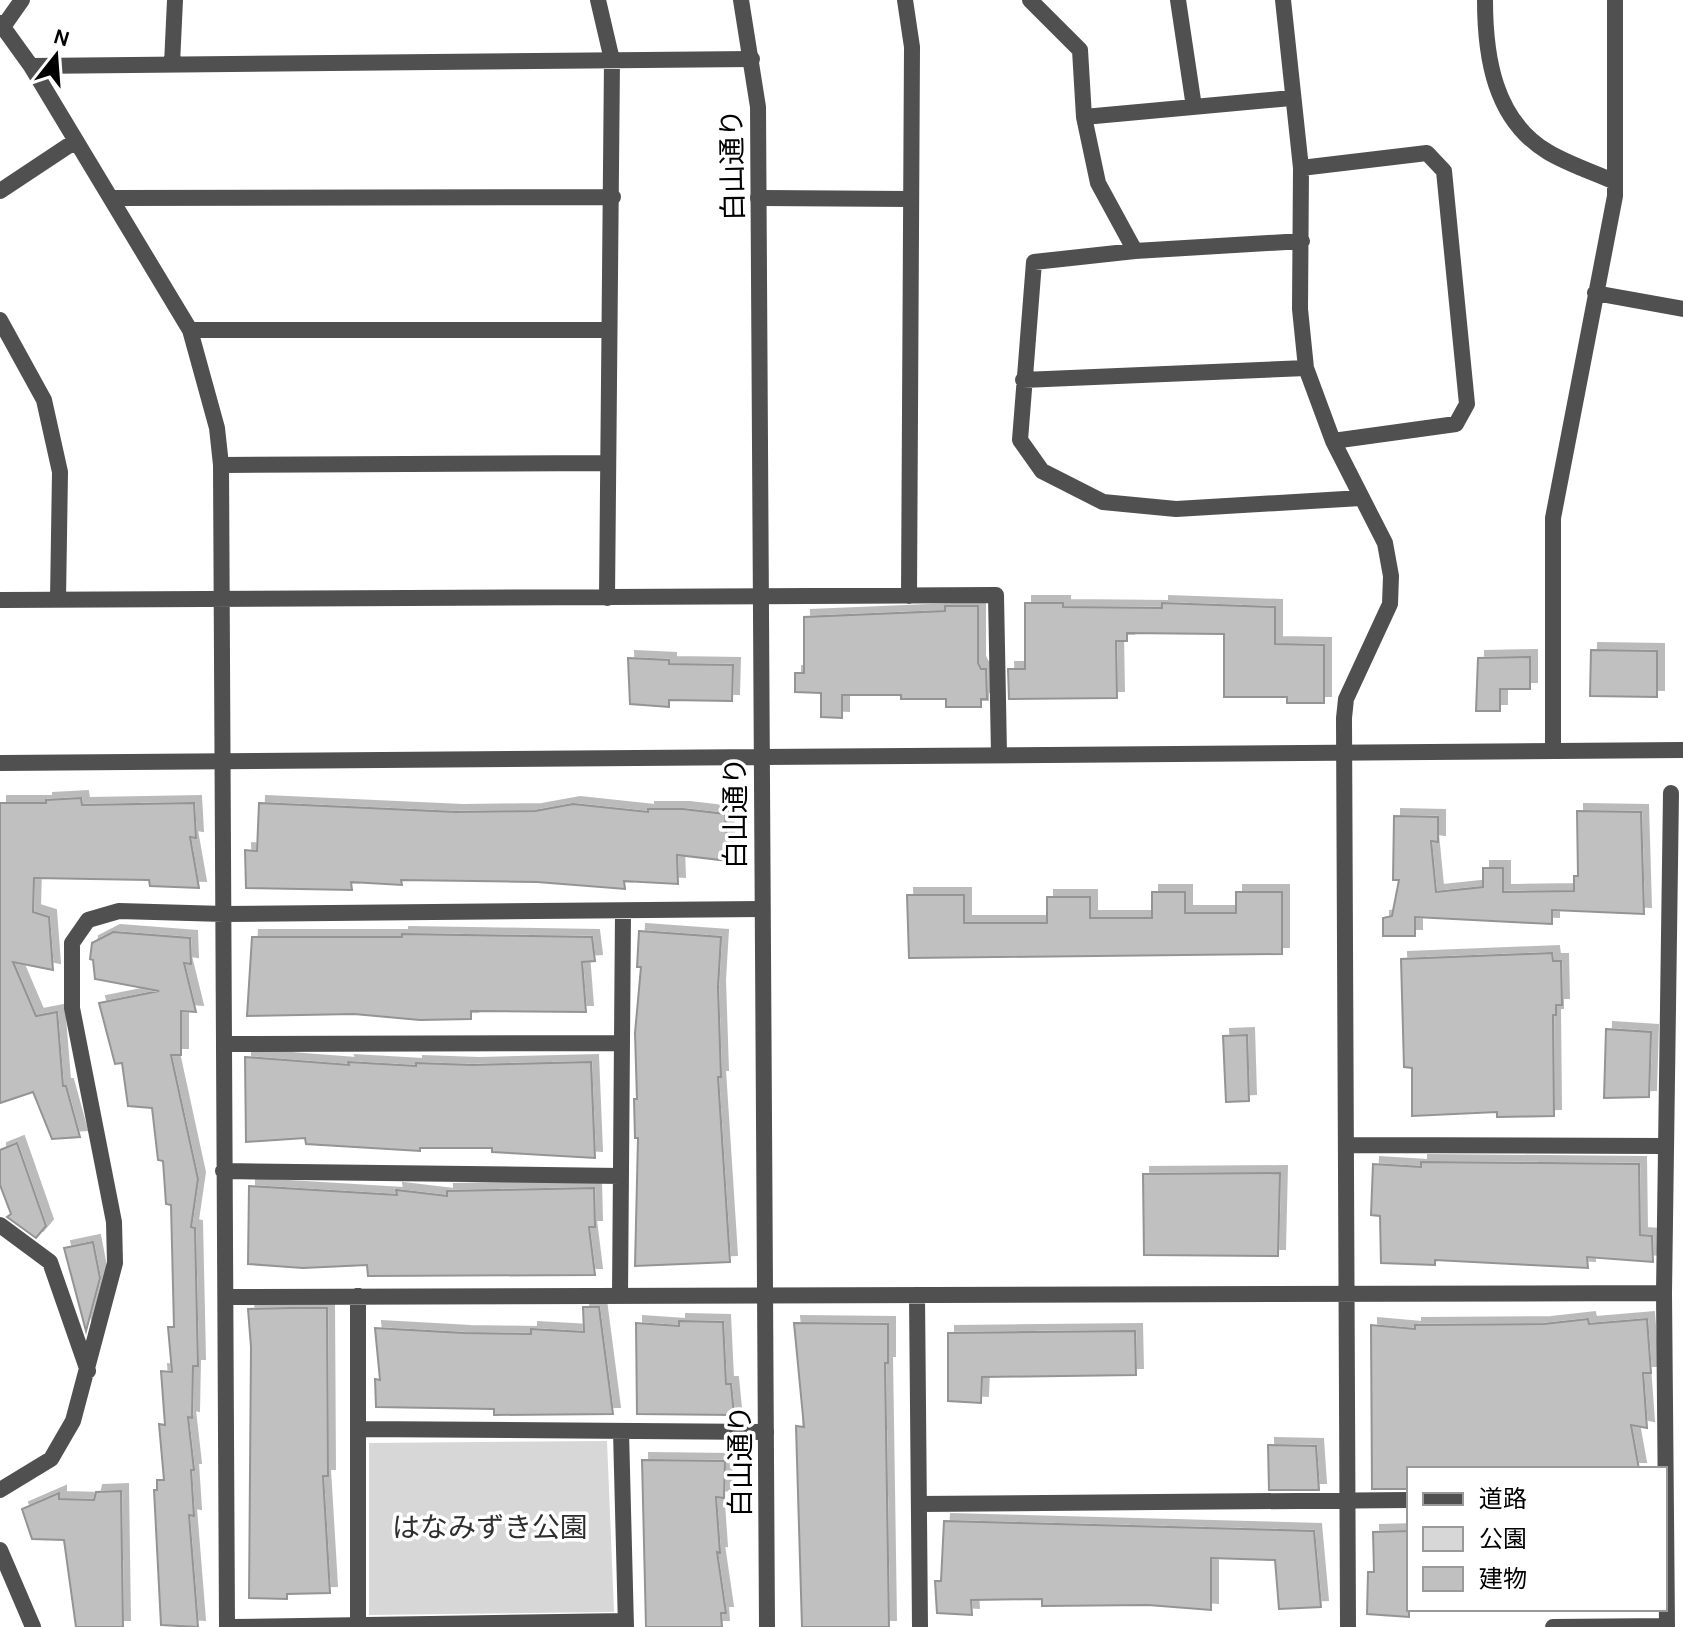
<svg xmlns="http://www.w3.org/2000/svg" width="1683" height="1627" font-family="Karla,'Noto Sans JP',sans-serif">
  <style>
    .green { fill: #d7d7d7 }
    .building { fill: #c0c0c0; stroke: #949494; stroke-width: 2; filter: url(#shadow) }
    .lines { fill: none; stroke-linecap: round; stroke-linejoin: round }
    .minor { stroke: #505050; stroke-width: 16 }
    .tertiary { stroke: #505050; stroke-width: 16 }
    .labels { text-anchor: middle; stroke-width: 7; stroke-linejoin: round; paint-order: stroke }
    .street-label { font-size: 28px; fill: #000; stroke: #fff }
    .park-label { font-size: 28px; fill: #2e2e2e; stroke: #fff }
  </style>
  <defs>
    <filter id="shadow"><feDropShadow dx="7" dy="-7" stdDeviation="0" flood-color="#0004"/></filter>
  </defs>
  <rect width="100%" height="100%" fill="#fff"/>
  <path class="green" d="M 607,1441 L 614,1612 L 369,1615 L 369,1443 Z"/>
  <path class="building" d="M 1025,603 L 1063,603 L 1063,607 L 1162,608 L 1162,603 L 1275,607 L 1275,644 L 1324,645 L 1324,703 L 1287,703 L 1287,697 L 1224,697 L 1224,634 L 1127,633 L 1127,641 L 1116,641 L 1117,698 L 1009,699 L 1008,669 L 1025,669 Z
    M 945,606 L 978,606 L 978,663 L 981,669 L 986,669 L 987,699 L 981,699 L 981,707 L 946,707 L 946,699 L 901,699 L 901,695 L 842,695 L 842,718 L 821,717 L 821,693 L 795,692 L 795,673 L 804,673 L 804,617 L 945,611 Z
    M 1591,650 L 1657,651 L 1657,697 L 1590,696 Z
    M 1530,657 L 1530,689 L 1500,689 L 1500,711 L 1476,711 L 1478,658 Z
    M 628,658 L 669,660 L 669,664 L 733,665 L 732,701 L 669,700 L 669,707 L 630,704 Z
    M 81,798 L 82,805 L 194,803 L 196,838 L 190,837 L 199,888 L 150,886 L 149,880 L 34,878 L 33,912 L 49,917 L 53,970 L 13,962 L 36,1016 L 57,1012 L 63,1086 L 66,1086 L 80,1137 L 52,1139 L 33,1092 L 0,1103 L 0,803 L 46,803 L 46,800 Z
    M 259,803 L 456,812 L 535,811 L 573,804 L 648,812 L 648,809 L 683,809 L 725,814 L 729,861 L 677,855 L 678,884 L 624,881 L 625,889 L 537,882 L 401,880 L 402,885 L 351,882 L 352,890 L 246,888 L 245,850 L 257,851 Z
    M 1577,811 L 1641,812 L 1644,914 L 1552,910 L 1552,924 L 1415,917 L 1415,936 L 1383,936 L 1383,918 L 1392,916 L 1399,880 L 1393,880 L 1394,816 L 1438,817 L 1438,842 L 1431,841 L 1436,892 L 1483,887 L 1483,868 L 1503,868 L 1503,892 L 1574,891 L 1574,876 L 1578,876 Z
    M 1152,892 L 1185,892 L 1185,913 L 1236,913 L 1236,892 L 1282,892 L 1282,954 L 909,958 L 907,895 L 964,895 L 964,923 L 1047,923 L 1047,897 L 1090,897 L 1090,918 L 1152,918 Z
    M 639,931 L 721,937 L 718,987 L 721,1077 L 718,1077 L 730,1262 L 635,1266 L 638,1138 L 635,1138 L 634,1099 L 637,1099 L 635,1033 L 641,967 L 637,967 Z
    M 113,932 L 190,938 L 191,964 L 184,963 L 196,1012 L 181,1011 L 181,1055 L 171,1055 L 198,1179 L 191,1227 L 195,1228 L 198,1366 L 193,1366 L 192,1418 L 188,1417 L 194,1470 L 191,1470 L 194,1516 L 189,1515 L 198,1627 L 161,1625 L 154,1490 L 157,1490 L 157,1480 L 164,1480 L 159,1424 L 165,1425 L 161,1371 L 172,1372 L 168,1327 L 174,1327 L 171,1205 L 166,1204 L 163,1161 L 158,1160 L 152,1108 L 128,1106 L 122,1063 L 115,1064 L 99,1003 L 159,991 L 95,979 L 93,960 L 90,959 L 92,943 Z
    M 402,934 L 592,937 L 595,961 L 582,962 L 586,1012 L 471,1011 L 471,1019 L 420,1020 L 354,1014 L 247,1016 L 252,937 L 402,937 Z
    M 1552,953 L 1553,961 L 1561,961 L 1562,1005 L 1556,1005 L 1556,1015 L 1553,1015 L 1554,1116 L 1497,1117 L 1497,1112 L 1412,1116 L 1412,1068 L 1404,1067 L 1401,959 Z
    M 1606,1029 L 1651,1032 L 1649,1097 L 1604,1098 Z
    M 1247,1035 L 1249,1101 L 1226,1102 L 1223,1036 Z
    M 245,1057 L 349,1065 L 348,1062 L 416,1066 L 416,1063 L 472,1065 L 591,1062 L 595,1158 L 492,1152 L 492,1148 L 420,1148 L 420,1151 L 306,1144 L 305,1138 L 246,1142 Z
    M 17,1143 L 46,1226 L 36,1238 L 7,1217 L 11,1214 L 0,1185 L 0,1150 Z
    M 1421,1162 L 1639,1164 L 1640,1235 L 1652,1236 L 1653,1262 L 1587,1257 L 1588,1268 L 1435,1260 L 1435,1265 L 1381,1263 L 1380,1216 L 1371,1215 L 1373,1164 L 1421,1167 Z
    M 1280,1173 L 1278,1256 L 1144,1255 L 1143,1174 Z
    M 249,1186 L 397,1195 L 396,1190 L 447,1196 L 447,1191 L 594,1188 L 595,1227 L 589,1227 L 595,1275 L 368,1276 L 367,1265 L 303,1268 L 248,1264 Z
    M 93,1242 L 100,1278 L 86,1331 L 64,1248 Z
    M 583,1307 L 599,1307 L 613,1414 L 494,1415 L 494,1409 L 376,1407 L 375,1379 L 380,1380 L 375,1328 L 464,1333 L 531,1334 L 531,1329 L 584,1332 Z
    M 291,1308 L 327,1308 L 328,1476 L 323,1476 L 330,1593 L 287,1594 L 287,1599 L 249,1598 L 251,1347 L 248,1309 Z
    M 1588,1319 L 1589,1324 L 1647,1319 L 1651,1373 L 1643,1373 L 1647,1428 L 1631,1425 L 1639,1469 L 1409,1469 L 1409,1489 L 1372,1489 L 1371,1325 L 1415,1329 L 1415,1325 L 1544,1324 Z
    M 679,1321 L 723,1322 L 726,1384 L 731,1384 L 734,1415 L 637,1414 L 636,1323 L 679,1326 Z
    M 794,1323 L 888,1324 L 888,1363 L 885,1363 L 889,1627 L 802,1627 L 796,1426 L 804,1427 Z
    M 1135,1331 L 1136,1375 L 982,1377 L 981,1403 L 948,1401 L 948,1333 Z
    M 1268,1445 L 1316,1446 L 1319,1490 L 1269,1490 Z
    M 642,1460 L 725,1461 L 724,1498 L 716,1497 L 720,1553 L 717,1552 L 726,1613 L 721,1613 L 722,1627 L 646,1627 Z
    M 121,1491 L 123,1627 L 76,1627 L 64,1540 L 32,1539 L 22,1509 L 59,1493 L 59,1499 L 94,1500 L 96,1492 Z
    M 944,1521 L 1314,1531 L 1321,1607 L 1279,1609 L 1275,1560 L 1211,1558 L 1211,1610 L 1148,1605 L 1042,1606 L 1042,1599 L 971,1600 L 972,1615 L 937,1613 L 935,1581 L 941,1581 Z
    M 1409,1531 L 1409,1617 L 1367,1614 L 1368,1572 L 1374,1572 L 1373,1532 Z"/>
  <g class="lines">
    <path class="minor" d="M 598,0 L 612,60 L 607,598
      M 905,0 L 912,47 L 909,596
      M 1030,0 L 1080,50 L 1084,117 L 1098,183 L 1135,251
      M 1178,0 L 1194,107
      M 1283,0 L 1301,168 L 1300,309 L 1306,368 L 1333,441 L 1385,543 L 1391,576 L 1390,604 L 1346,699 L 1344,718 L 1348,1627
      M 1485,0 C 1485,56 1494,120 1548,152 C 1568,164 1593,172 1615,182
      M 0,23 L 31,66 L 190,330 L 217,428 L 221,465 L 227,1627
      M 3,27 L 22,0
      M 172,64 L 175,0
      M 31,66 L 752,59
      M 1084,117 L 1291,98
      M 1301,168 L 1427,153 L 1444,171 L 1467,404 L 1456,424 L 1333,441
      M 0,191 L 74,142
      M 112,198 L 613,197
      M 758,198 L 909,199
      M 1302,241 L 1135,251 L 1034,262 L 1020,440 L 1042,471 L 1103,502 L 1176,509 L 1361,498
      M 1595,293 L 1683,309
      M 0,320 L 44,400 L 60,472 L 58,600
      M 190,330 L 609,330
      M 1023,380 L 1306,368
      M 221,465 L 608,463
      M 0,600 L 996,595 L 999,754
      M 1553,750 L 1553,518 L 1615,196 L 1615,0
      M 224,1044 L 622,1043
      M 1346,1145 L 1666,1146
      M 223,1171 L 621,1176
      M 0,1225 L 50,1262 L 88,1371
      M 917,1295 L 920,1627
      M 620,1296 L 623,912
      M 227,1297 L 1664,1293
      M 358,1429 L 766,1432
      M 621,1431 L 626,1627
      M 0,1490 L 51,1459 L 73,1421 L 115,1263 L 114,1222 L 72,1008 L 72,943 L 88,920 L 119,911 L 224,914 L 761,909
      M 919,1504 L 1409,1500
      M 0,1550 L 33,1627
      M 358,1624 L 358,1296
      M 233,1627 L 626,1621
      M 1553,1627 L 1667,1626 L 1664,1293 L 1671,793"/>
    <path class="tertiary" d="M 741,0 L 758,107 L 767,1627
      M 0,763 L 1683,750"/>
  </g>
  <g class="labels">
    <g class="street-label">
      <text transform="translate(732 165) rotate(-91)" y="10">白山通り</text>
      <text transform="translate(735 813) rotate(-90)" y="10">白山通り</text>
      <text transform="translate(740 1461) rotate(-90)" y="10">白山通り</text>
    </g>
    <g class="park-label">
      <text x="490" y="1537">はなみずき公園</text>
    </g>
  </g>
  <rect x="1407" y="1467" width="260" height="144" fill="#ffffff" stroke="#999999" stroke-width="2"/>
  <rect x="1423" y="1493" width="40" height="12" fill="#505050" stroke="#999999" stroke-width="2"/>
  <text x="1479" y="1507" font-size="24" fill="#000000">道路</text>
  <rect x="1423" y="1527" width="40" height="24" fill="#d7d7d7" stroke="#999999" stroke-width="2"/>
  <text x="1479" y="1547" font-size="24" fill="#000000">公園</text>
  <rect x="1423" y="1567" width="40" height="24" fill="#c0c0c0" stroke="#999999" stroke-width="2"/>
  <text x="1479" y="1587" font-size="24" fill="#000000">建物</text>
  <g transform="translate(56 56) rotate(17)" stroke="#ffffff" stroke-width="6" paint-order="stroke">
  <path d="M0-6L14 30L0 20L-14 30Z" fill="#000000"/>
  <text y="-12" font-size="22" font-weight="bold" text-anchor="middle" fill="#000000">N</text>
  </g>
</svg>
